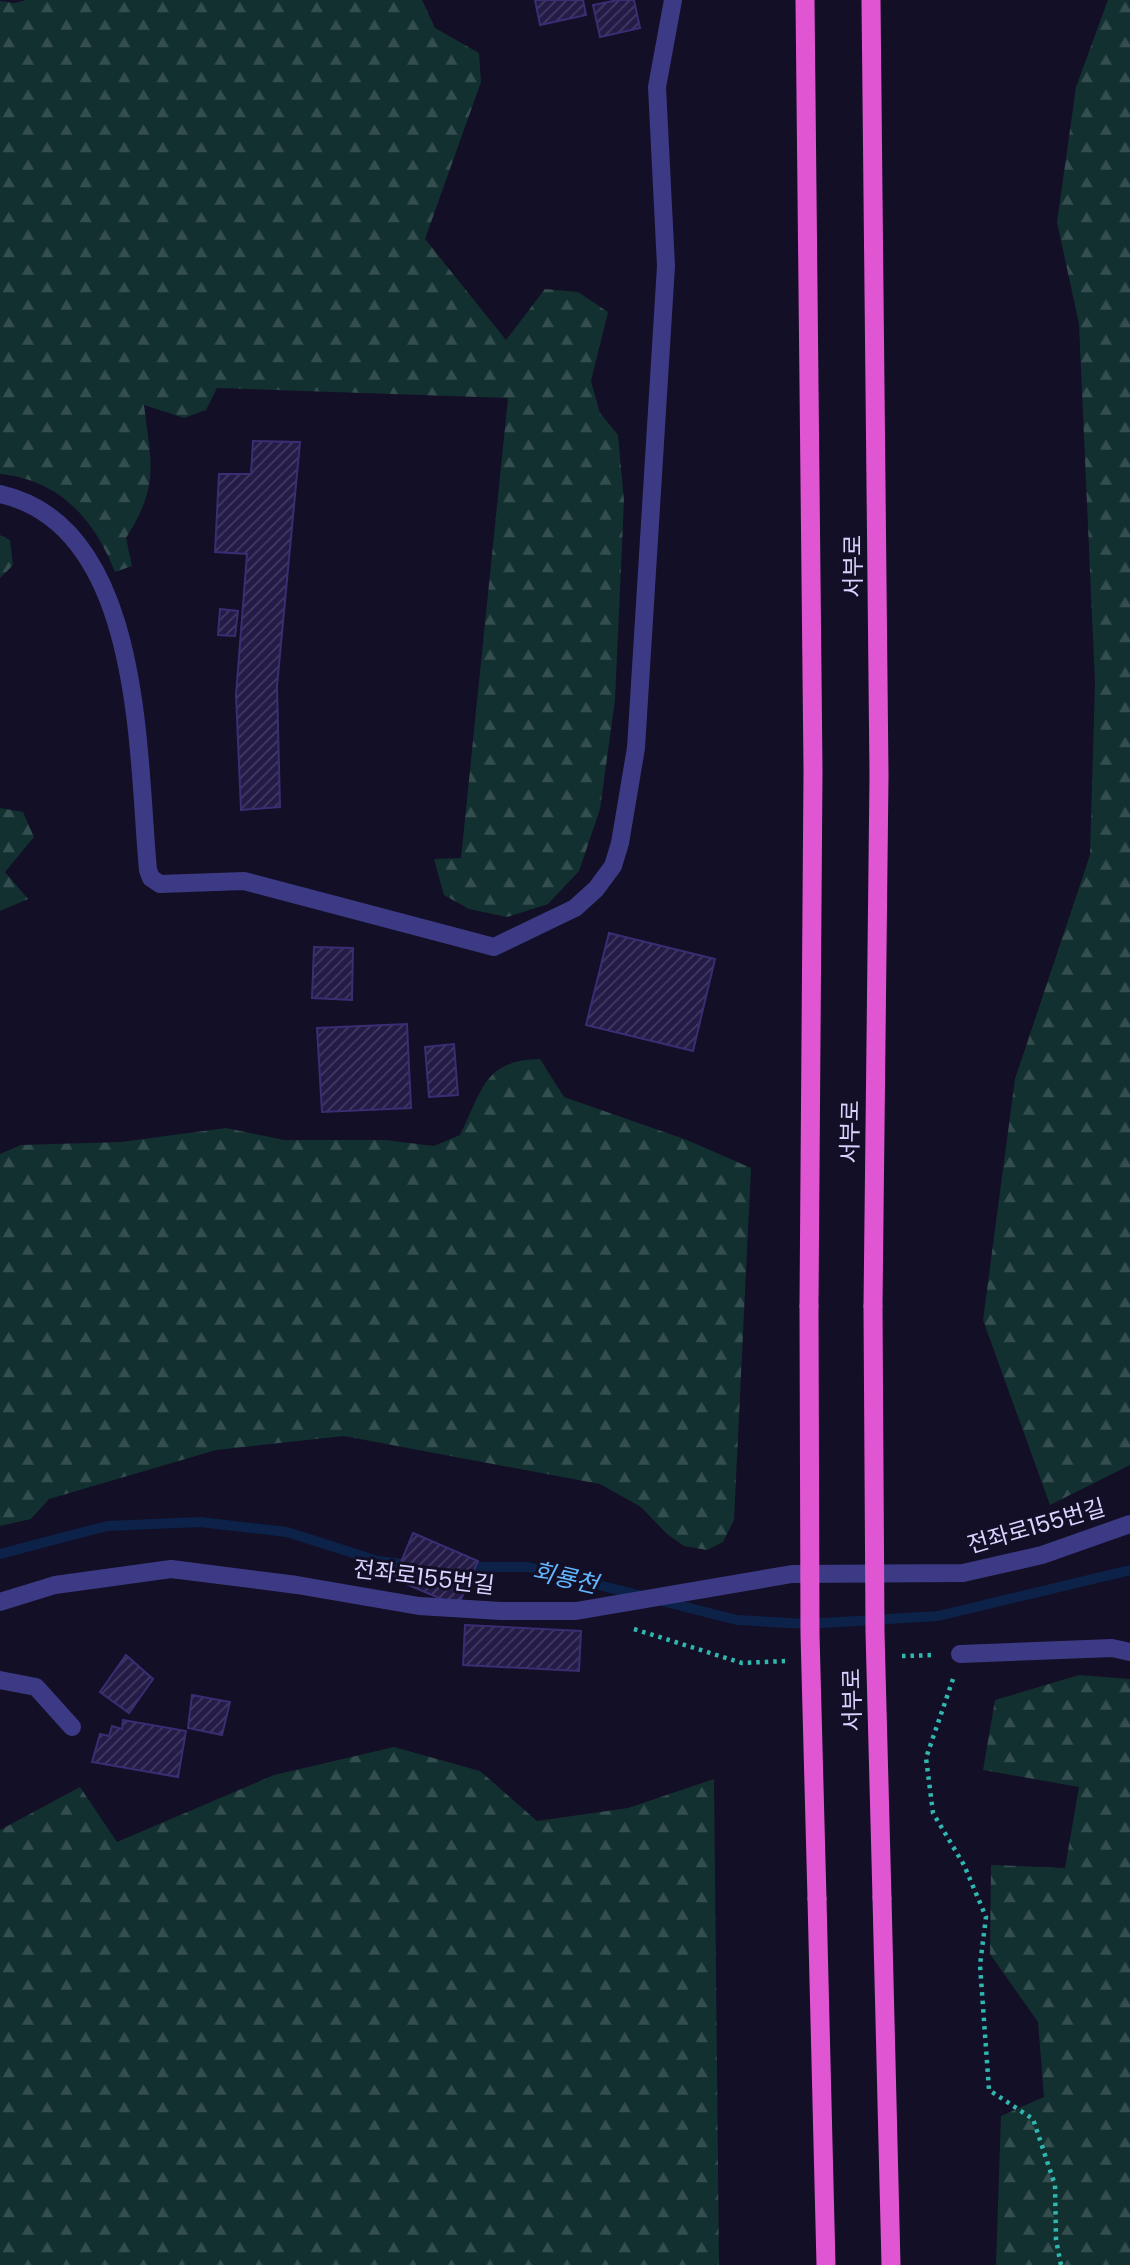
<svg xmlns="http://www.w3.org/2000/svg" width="1130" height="2265" font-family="Poppins,'Noto Sans KR',sans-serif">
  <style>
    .forest { fill: url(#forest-firs) }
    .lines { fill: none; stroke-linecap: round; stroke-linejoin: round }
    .stream { stroke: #0c2248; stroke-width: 10 }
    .building { fill: url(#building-hatch); stroke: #3b2d73; stroke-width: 2 }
    .path { stroke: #2fb8b0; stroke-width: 4.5; stroke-dasharray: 3.5 5; stroke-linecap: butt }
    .service { stroke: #3d3a85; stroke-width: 18 }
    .minor { stroke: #3d3a85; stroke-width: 18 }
    .trunk { stroke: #e055d1; stroke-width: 19 }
    .trunk-bridge { stroke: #e055d1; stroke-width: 19 }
    .labels { text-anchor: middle; stroke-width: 6; stroke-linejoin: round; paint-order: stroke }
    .street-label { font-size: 23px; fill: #d9d4ff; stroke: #130f26 }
    .water-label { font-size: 24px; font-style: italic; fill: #62b6ff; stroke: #130f26 }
  </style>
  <defs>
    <pattern id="forest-firs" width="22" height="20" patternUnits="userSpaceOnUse" patternTransform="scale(1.75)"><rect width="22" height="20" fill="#12302f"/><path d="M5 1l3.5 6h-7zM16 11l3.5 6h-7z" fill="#344d4e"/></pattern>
    <pattern id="building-hatch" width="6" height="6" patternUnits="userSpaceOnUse" patternTransform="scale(1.75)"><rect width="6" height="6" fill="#241b47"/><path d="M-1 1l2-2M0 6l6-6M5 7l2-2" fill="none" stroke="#433b63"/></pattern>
  </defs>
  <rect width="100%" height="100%" fill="#130f26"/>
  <path class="forest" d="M 26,0 L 422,0 L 435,28 L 479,53 L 481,82 L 425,239 L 506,340 L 545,289 L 578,292 L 608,312 L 591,381 L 600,413 L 618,435 L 624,501 L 615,700 L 600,809 L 579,871 L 548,904 L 507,917 L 469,909 L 444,895 L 434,859 L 461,858 L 508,398 L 217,388 L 206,410 L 184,418 L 144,405 C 151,463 160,485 126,538 L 132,566 L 115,572 C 94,519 60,480 0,474 L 0,1 L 15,3 Z
    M 1108,0 L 1130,0 L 1130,1465 L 1050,1505 L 983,1320 L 1015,1079 L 1090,855 L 1095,683 L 1079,324 L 1057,222 L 1076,87 Z
    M 0,535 L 10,540 L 13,565 L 0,578 Z
    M 0,808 L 23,812 L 34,837 L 5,872 L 28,899 L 0,911 Z
    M 540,1059 L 564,1097 L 687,1140 L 751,1168 L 734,1520 L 723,1542 L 707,1550 L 684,1546 L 667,1534 L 641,1507 L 600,1484 L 344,1436 L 216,1450 L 49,1499 L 31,1519 L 0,1526 L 0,1154 L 21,1145 L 121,1142 L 226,1128 L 284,1140 L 385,1140 L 434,1146 L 460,1135 C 482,1092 483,1060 540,1059 Z
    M 1079,1675 L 1130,1679 L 1130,2265 L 996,2265 L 1001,2116 L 1044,2097 L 1038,2022 L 990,1954 L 991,1865 L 1065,1868 L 1079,1787 L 983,1770 L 995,1700 Z
    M 394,1747 L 480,1771 L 537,1821 L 628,1808 L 714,1779 L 719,2265 L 0,2265 L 0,1830 L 80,1787 L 117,1842 L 274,1775 Z"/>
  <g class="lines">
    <path class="stream" d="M 0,1554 L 107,1526 L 200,1522 L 287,1532 L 378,1561 L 412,1565
      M 463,1567 L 528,1567 L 642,1596
      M 658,1600 L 737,1620 L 807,1624 L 938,1616 L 1130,1570"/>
  </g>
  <path class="building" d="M 535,0 L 583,0 L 586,15 L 540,25 Z
    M 618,0 L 634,0 L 640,28 L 600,37 L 593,5 Z
    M 253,441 L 300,442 L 277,686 L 280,807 L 241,810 L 236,695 L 247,554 L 215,552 L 219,474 L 251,474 Z
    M 220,609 L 238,611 L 235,636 L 218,635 Z
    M 609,933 L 715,959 L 693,1051 L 586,1025 Z
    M 314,947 L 353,948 L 352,1000 L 312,998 Z
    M 407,1024 L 411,1108 L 322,1112 L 317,1028 Z
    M 454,1044 L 458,1095 L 429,1097 L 425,1047 Z
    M 413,1533 L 478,1561 L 458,1606 L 394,1579 Z
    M 465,1625 L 581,1631 L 579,1671 L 463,1665 Z
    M 126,1655 L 153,1679 L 129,1713 L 100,1692 Z
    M 192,1695 L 230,1702 L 222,1735 L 188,1728 Z
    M 123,1720 L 186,1731 L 178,1777 L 92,1762 L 100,1734 L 109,1736 L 112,1726 L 122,1729 Z"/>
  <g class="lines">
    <path class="path" d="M 634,1629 L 742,1663 L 785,1661
      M 902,1656 L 935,1655
      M 953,1679 L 926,1758 L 933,1813 L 964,1865 L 986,1917 L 980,1965 L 989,2090 L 1033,2119 L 1055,2185 L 1056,2240 L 1061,2265"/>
    <path class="service" d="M 0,494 C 144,526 137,755 148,870 L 151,878 L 160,884 L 244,881 L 494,947 L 575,908 L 596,889 L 613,866 L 620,843 L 636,748 L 666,266 L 657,87 L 673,0
      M 960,1654 L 1112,1648 L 1130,1652"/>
    <path class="minor" d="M 0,1602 L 55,1585 L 171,1569 L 297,1585 L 419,1606 L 501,1611 L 576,1611 L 792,1574 L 963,1573 L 1042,1555 L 1130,1524
      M 0,1680 L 36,1687 L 72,1727"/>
    <path class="trunk" d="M 805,0 L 813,771 L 809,1306
      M 871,0 L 879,776 L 873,1306
      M 882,1898 L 891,2265
      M 817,1899 L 826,2265"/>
    <path class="trunk-bridge" d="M 809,1306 L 810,1634 L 817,1899
      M 873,1306 L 875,1632 L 882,1898"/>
  </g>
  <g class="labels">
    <g class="street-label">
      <text transform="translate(853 566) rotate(-90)" y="8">서부로</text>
      <text transform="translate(850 1132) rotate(-89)" y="8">서부로</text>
      <text transform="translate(1036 1526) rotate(-16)" y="8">전좌로155번길</text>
      <text transform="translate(424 1577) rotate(7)" y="8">전좌로155번길</text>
      <text transform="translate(852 1700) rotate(-91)" y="8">서부로</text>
    </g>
    <g class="water-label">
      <text transform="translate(565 1578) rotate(13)" y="8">회룡천</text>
    </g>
  </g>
</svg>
